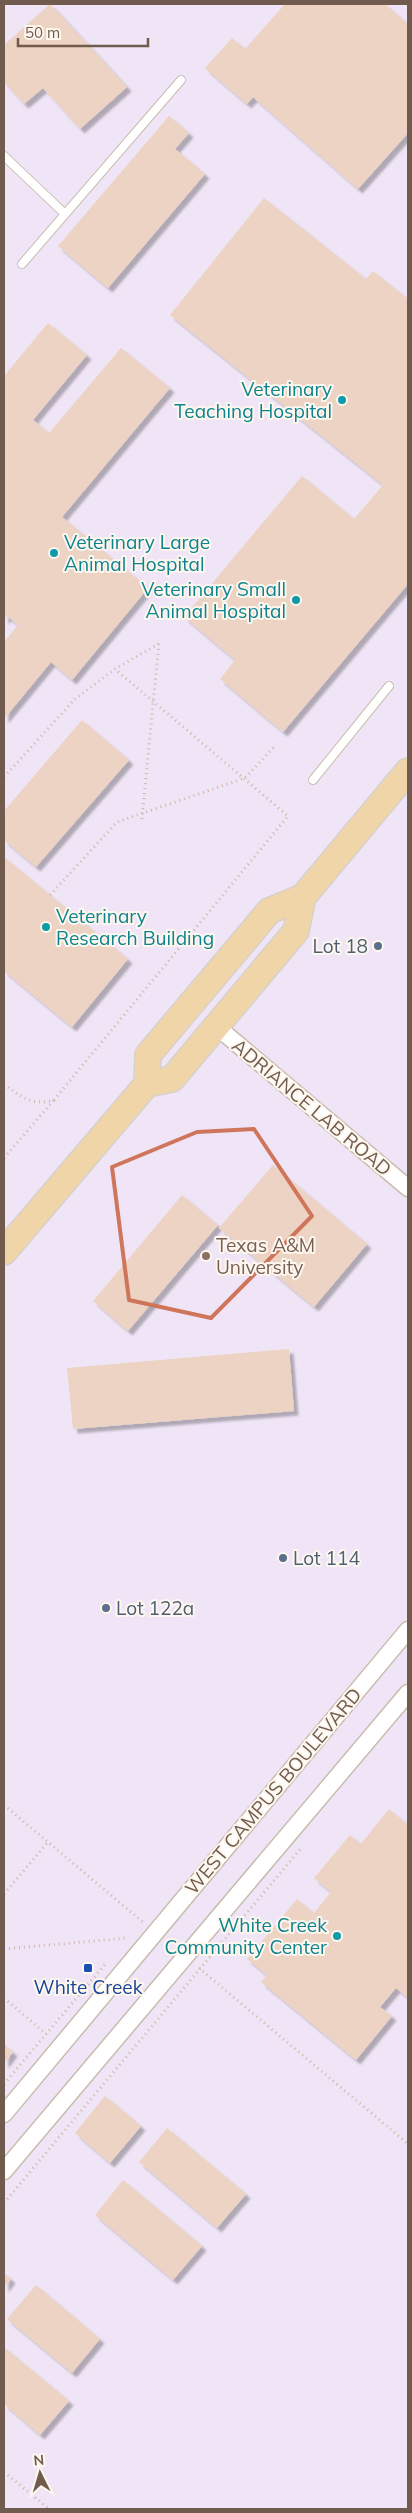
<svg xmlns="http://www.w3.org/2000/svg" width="412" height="2513" font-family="Mulish,sans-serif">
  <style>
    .education { fill: #f0e5f6 }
    .building { fill: #ecd3c3; filter: url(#shadow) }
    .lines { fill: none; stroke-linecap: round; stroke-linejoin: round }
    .lane-casing { stroke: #cabbaf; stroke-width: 10 }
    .street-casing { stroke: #cabbaf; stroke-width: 19 }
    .primary-casing { stroke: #d7d1ce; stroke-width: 28 }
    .path { stroke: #d1b6a6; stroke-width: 3; stroke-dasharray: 1 4; stroke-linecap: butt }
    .lane { stroke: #fff; stroke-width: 8 }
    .street { stroke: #fff; stroke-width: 16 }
    .primary { stroke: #f0d5a8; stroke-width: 25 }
    .marked { fill: none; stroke: #cf755b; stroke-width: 4; stroke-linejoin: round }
    .culture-dot { fill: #0f9aa8; stroke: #fdf7ee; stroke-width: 2 }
    .service-dot { fill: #5c6f8a; stroke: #fdf7ee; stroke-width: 2 }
    .education-dot { fill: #8d6e63; stroke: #fdf7ee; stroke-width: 2 }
    .transit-dot { fill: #1a4fb4; stroke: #fdf7ee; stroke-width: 2 }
    .labels { text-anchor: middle; stroke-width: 4; stroke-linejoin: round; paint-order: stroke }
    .culture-label { font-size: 19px; fill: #0d838f; stroke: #fdf7ee; text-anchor: end }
    .service-label { font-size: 19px; fill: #4e5e75; stroke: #fdf7ee; text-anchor: start }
    .street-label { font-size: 19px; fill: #715b4f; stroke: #fdf7ee }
    .education-label { font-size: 19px; fill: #785e54; stroke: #fdf7ee; text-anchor: start }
    .transit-label { font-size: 19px; fill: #164399; stroke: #fdf7ee }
  </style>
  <defs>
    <filter id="shadow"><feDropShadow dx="4.5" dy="4.5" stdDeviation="1" flood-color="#0004"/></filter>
  </defs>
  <rect width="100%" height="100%" fill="#faf3e8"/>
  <path class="education" d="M 4,4 L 408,4 L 408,2509 L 4,2509 Z"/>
  <path class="building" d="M 50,4 L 127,87 L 80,129 L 43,88 L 24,104 L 4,82 L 4,45 Z
    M 285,4 L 385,4 L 408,24 L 408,133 L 358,189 L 253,97 L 247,104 L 205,68 L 232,38 L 245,49 Z
    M 169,116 L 189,133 L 175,149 L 205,174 L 108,288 L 58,246 Z
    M 264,198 L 366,279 L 373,271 L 408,299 L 408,584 L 283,732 L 220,679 L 235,660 L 184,617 L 302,476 L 354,519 L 383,485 L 170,315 Z
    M 48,323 L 87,355 L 33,420 L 49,433 L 121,348 L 170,388 L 62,517 L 148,588 L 72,680 L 51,662 L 4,719 L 4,642 L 18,625 L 7,616 L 4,620 L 4,376 Z
    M 82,720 L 129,760 L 36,867 L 4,840 L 4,811 Z
    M 4,857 L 128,959 L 72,1027 L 4,971 Z
    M 273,1165 L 367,1244 L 314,1307 L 219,1228 Z
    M 182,1195 L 218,1225 L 128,1331 L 93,1301 Z
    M 289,1349 L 294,1411 L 73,1429 L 67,1368 Z
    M 389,1809 L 408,1825 L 408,1998 L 396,1988 L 380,2007 L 392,2016 L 356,2060 L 261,1982 L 267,1975 L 247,1959 L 297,1899 L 314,1913 L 331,1892 L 314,1878 L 350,1835 L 361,1844 Z
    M 4,2044 L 13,2052 L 4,2064 Z
    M 105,2096 L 141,2126 L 110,2163 L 75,2133 Z
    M 167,2128 L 246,2194 L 217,2228 L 139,2162 Z
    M 123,2180 L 202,2246 L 173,2280 L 95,2215 Z
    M 4,2273 L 11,2279 L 4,2288 Z
    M 36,2285 L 100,2339 L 72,2373 L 7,2319 Z
    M 4,2347 L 69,2401 L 40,2435 L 4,2404 Z"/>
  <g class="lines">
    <g class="lane-casing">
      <path id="lane" d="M 4,156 L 65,214
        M 22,264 L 181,80
        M 313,780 L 389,686"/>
    </g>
    <g class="street-casing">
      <path id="street" d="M 216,1026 L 408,1188
        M 4,2114 L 408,1630
        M 4,2171 L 408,1693"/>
    </g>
    <g class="primary-casing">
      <path id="primary" d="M 147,1084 L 172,1079 L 296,931 L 303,897 L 408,771
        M 4,1252 L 147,1084 L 148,1055 L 255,928 L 269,911 L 303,897"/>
    </g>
    <path class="path" d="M 4,777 L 75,699 L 115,669 L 160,643
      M 142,819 L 159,643
      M 50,895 L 117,822 L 245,778 L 274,747
      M 4,1084 C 21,1097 32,1106 54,1100 L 288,816 L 115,669
      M 4,1158 L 54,1100
      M 4,1805 L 144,1923
      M 4,1894 L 48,1842
      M 4,1949 L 127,1938
      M 199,1968 L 408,2144
      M 4,1998 L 46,2034
      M 4,2084 L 107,1962
      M 4,2203 L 302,1847
      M 4,2472 L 49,2509"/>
    <use href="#lane" class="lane"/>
    <use href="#street" class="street"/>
    <use href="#primary" class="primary"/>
  </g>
  <path class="marked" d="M 254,1129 L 312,1216 L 211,1318 L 129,1300 L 112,1167 L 197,1132 Z"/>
  <g class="culture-dot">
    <circle cx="342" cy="400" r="5"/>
    <circle cx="54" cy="553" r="5"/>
    <circle cx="296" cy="600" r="5"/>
    <circle cx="46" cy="927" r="5"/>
    <circle cx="337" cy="1936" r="5"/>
  </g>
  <g class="service-dot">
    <circle cx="378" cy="946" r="5"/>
    <circle cx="283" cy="1558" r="5"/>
    <circle cx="106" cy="1608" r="5"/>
  </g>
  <circle class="education-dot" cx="206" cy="1256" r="5"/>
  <rect class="transit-dot" x="83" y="1963" width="10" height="10" rx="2.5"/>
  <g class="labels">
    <g class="culture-label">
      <text x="332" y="396">Veterinary<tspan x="332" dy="22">Teaching Hospital</tspan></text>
      <text x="64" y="549" text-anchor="start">Veterinary Large<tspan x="64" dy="22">Animal Hospital</tspan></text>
      <text x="286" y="596">Veterinary Small<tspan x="286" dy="22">Animal Hospital</tspan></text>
      <text x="56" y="923" text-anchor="start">Veterinary<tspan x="56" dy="22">Research Building</tspan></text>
      <text x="327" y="1932">White Creek<tspan x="327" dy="22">Community Center</tspan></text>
    </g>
    <g class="service-label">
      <text x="368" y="953" text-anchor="end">Lot 18</text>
      <text x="293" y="1565">Lot 114</text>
      <text x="116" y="1615">Lot 122a</text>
    </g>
    <g class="street-label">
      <text transform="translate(312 1107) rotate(40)" y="7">ADRIANCE LAB ROAD</text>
      <text transform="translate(273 1791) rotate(-50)" y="7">WEST CAMPUS BOULEVARD</text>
    </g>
    <g class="education-label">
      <text x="216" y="1252">Texas A&amp;M<tspan x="216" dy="22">University</tspan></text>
    </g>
    <g class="transit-label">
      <text x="88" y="1994">White Creek</text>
    </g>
  </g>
  <rect width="412" height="2513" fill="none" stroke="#715b4f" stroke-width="10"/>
  <g transform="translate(40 2473) rotate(355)" stroke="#fdf7ee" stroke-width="4" paint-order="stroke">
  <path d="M0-4L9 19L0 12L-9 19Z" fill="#715b4f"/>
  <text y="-8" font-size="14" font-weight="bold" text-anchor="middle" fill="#715b4f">N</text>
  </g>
  <path d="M18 38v8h130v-8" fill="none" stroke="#715b4f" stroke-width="2.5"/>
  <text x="25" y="38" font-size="15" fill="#715b4f" stroke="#fdf7ee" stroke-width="4" paint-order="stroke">50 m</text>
</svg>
